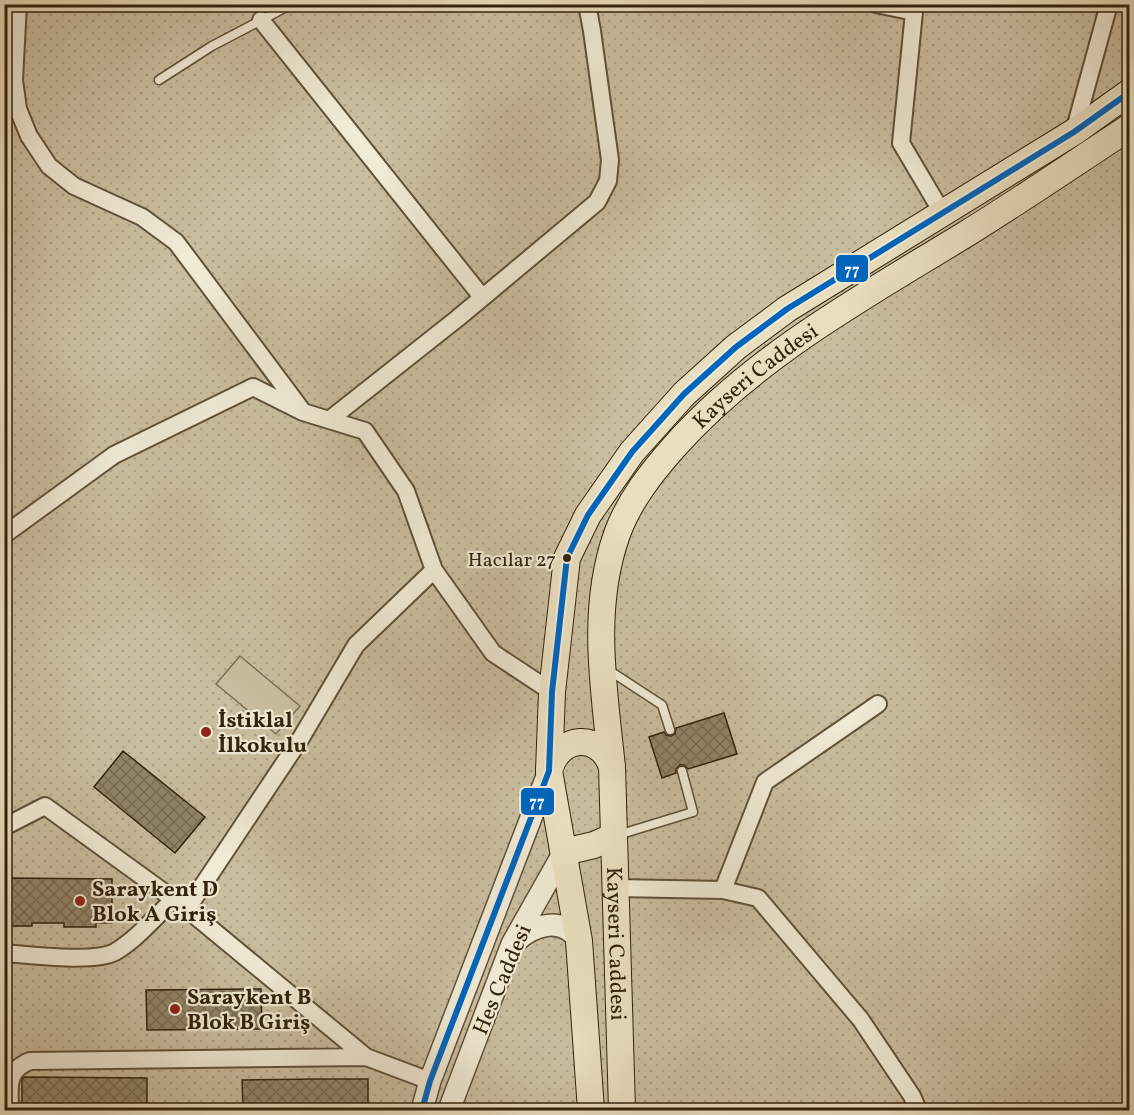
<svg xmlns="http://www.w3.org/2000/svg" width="1134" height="1115" font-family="Vollkorn,serif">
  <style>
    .grass { fill: url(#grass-dots); stroke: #7e7056; stroke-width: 1.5 }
    .park { fill: #cabea0; stroke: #7e7056; stroke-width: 1.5 }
    .building { fill: url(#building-cross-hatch); stroke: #32220b; stroke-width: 1.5 }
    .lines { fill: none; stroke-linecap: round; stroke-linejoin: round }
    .service-casing { stroke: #605138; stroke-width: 11 }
    .minor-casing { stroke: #605138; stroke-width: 20 }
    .tertiary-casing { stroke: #605138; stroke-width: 24 }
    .primary-casing { stroke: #32220b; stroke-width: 28 }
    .service { stroke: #f1ead5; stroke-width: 8 }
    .minor { stroke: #f1ead5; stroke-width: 16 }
    .tertiary { stroke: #f1ead5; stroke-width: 21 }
    .primary { stroke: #e9debe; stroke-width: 26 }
    .bus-1-casing { stroke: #f1ead5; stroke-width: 10 }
    .bus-1 { stroke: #0065bd; stroke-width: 6 }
    .bus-dot { fill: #32220b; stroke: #f1ead5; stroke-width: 2 }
    .poi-dot { fill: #8f2418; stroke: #f1ead5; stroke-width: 2 }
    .labels { text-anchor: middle; stroke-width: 4.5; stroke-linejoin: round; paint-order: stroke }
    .bus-label { font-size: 20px; fill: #32220b; stroke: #f1ead5; text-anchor: end }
    .street-label { font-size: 22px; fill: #32220b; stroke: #f1ead5 }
    .poi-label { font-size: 22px; font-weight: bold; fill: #32220b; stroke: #f1ead5; text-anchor: start }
    .line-badge { stroke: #f1ead5; stroke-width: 2 }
    .badge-label { font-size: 16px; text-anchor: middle; font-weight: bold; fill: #fff }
  </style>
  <defs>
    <pattern id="grass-dots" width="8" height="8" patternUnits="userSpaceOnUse" patternTransform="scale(1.5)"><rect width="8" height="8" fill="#cabea0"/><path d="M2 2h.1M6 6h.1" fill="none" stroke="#aea388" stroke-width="1.8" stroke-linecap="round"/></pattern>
    <pattern id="building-cross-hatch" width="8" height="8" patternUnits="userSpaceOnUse" patternTransform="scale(1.5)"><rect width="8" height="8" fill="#918468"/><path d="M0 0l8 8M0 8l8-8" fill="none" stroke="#776c54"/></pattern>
  </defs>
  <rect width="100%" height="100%" fill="#e9debe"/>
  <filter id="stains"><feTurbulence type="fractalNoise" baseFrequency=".00333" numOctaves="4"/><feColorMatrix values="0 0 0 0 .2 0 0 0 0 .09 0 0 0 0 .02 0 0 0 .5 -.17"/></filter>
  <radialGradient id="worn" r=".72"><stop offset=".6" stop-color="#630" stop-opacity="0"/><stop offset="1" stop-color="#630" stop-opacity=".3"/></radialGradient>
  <path class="grass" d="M 5,5 L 1129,5 L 1129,1110 L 5,1110 Z"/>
  <path class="park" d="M 240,656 L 300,706 L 276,734 L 216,684 Z"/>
  <path class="building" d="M 724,713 L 737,754 L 688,769 L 684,765 L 680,765 L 676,769 L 676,773 L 662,778 L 649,737 L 664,732 L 666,735 L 671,736 L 675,734 L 676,728 Z
    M 123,751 L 205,817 L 175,853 L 94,787 Z
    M 4,878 L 112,879 L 112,923 L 96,923 L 96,927 L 64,927 L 64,923 L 32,923 L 32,926 L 4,926 Z
    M 261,989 L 262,1029 L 147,1030 L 146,990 Z
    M 24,1077 L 147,1078 L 147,1110 L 22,1110 L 22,1080 Z
    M 319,1079 L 368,1079 L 368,1110 L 243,1110 L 242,1080 Z"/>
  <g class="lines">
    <g class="service-casing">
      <path id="service" d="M 159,80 L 212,46 L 292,4
        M 607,669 L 662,705 L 670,730
        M 618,835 L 693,812 L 682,771"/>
    </g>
    <g class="minor-casing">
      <path id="minor" d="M 18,4 L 14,80 L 18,109 L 29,136 L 49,166 L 74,186 L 142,217 L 176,242 L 301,409
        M 876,4 L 914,12 L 901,143 L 943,214
        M 261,20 L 482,297
        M 1074,132 L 1109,4
        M 329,420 L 458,318 L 597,202 L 608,181 L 610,160 L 592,31 L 587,4
        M 4,535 L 114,455 L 253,387 L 303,412 L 365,431 L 406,491 L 434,570 L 493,653 L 552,692
        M 4,827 L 45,806 L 187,909
        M 616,888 L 723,890 L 758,898 L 861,1020 L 912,1096 L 918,1110
        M 723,890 L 765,782 L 878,704
        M 4,953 C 30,955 95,963 115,952 C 137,939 155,917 173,900
        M 430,1081 L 366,1057 L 187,909 L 301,738 L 356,645 L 434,570
        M 10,1110 C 10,1088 5,1071 30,1061 L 366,1057"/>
    </g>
    <g class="tertiary-casing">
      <path id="tertiary" d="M 515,942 C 533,925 563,915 579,941
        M 422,1110 L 430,1081 L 549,771
        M 449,1110 L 512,944 L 564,852"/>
    </g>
    <g class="primary-casing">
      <g id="primary">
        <path id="s1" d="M 612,767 C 604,689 590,610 617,534 C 629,501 651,473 674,447 C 755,356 863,297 966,234 C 1021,200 1075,163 1130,127"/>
        <path d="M 549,771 L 552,692 L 567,558 L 588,515 L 632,452 L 684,394 L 736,347 L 787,309 L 1074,132 L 1130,92"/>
        <path d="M 564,852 L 594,845 L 614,836"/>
        <path id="s2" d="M 591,1110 L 579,941 L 549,771 C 558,735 600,731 612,767 L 622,1110"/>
      </g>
    </g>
    <use href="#service" class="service"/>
    <use href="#minor" class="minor"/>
    <use href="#tertiary" class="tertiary"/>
    <use href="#primary" class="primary"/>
    <g class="bus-1-casing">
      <path id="bus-1" d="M 422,1110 L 430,1081 L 549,771 L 552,692 L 567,558 L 588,515 L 632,452 L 684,394 L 736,347 L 787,309 L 1074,132 L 1130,92"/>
    </g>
    <use href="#bus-1" class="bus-1"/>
  </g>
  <circle class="bus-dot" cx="567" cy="558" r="5"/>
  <g class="poi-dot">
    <circle cx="206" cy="732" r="6"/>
    <circle cx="80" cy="901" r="6"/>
    <circle cx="175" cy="1009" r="6"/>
  </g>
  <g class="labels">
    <g class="bus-label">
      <text x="556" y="566">Hacılar 27</text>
    </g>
    <g class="street-label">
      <text dy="8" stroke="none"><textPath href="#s1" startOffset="448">Kayseri Caddesi</textPath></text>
      <text dy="8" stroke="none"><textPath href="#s2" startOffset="608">Kayseri Caddesi</textPath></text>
      <text transform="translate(501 979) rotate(-67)" y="8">Hes Caddesi</text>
    </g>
    <g class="poi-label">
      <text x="218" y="727">İstiklal<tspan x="218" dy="25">İlkokulu</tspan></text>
      <text x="92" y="896">Saraykent D<tspan x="92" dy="25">Blok A Giriş</tspan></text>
      <text x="187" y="1004">Saraykent B<tspan x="187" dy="25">Blok B Giriş</tspan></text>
    </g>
  </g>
  <g class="line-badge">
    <rect x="835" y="254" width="34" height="29" rx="6" fill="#0065bd"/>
    <rect x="520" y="787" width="35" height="29" rx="6" fill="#0065bd"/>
  </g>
  <g class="badge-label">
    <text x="852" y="275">77</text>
    <text x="537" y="807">77</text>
  </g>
  <rect width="1134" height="1115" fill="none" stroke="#e9debe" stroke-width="24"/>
  <rect x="6" y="6" width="1122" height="1103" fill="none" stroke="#32220b" stroke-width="3"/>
  <rect x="12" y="12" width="1110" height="1091" fill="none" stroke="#32220b" stroke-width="1.5"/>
  <rect width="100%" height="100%" filter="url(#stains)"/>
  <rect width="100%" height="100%" fill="url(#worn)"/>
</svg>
